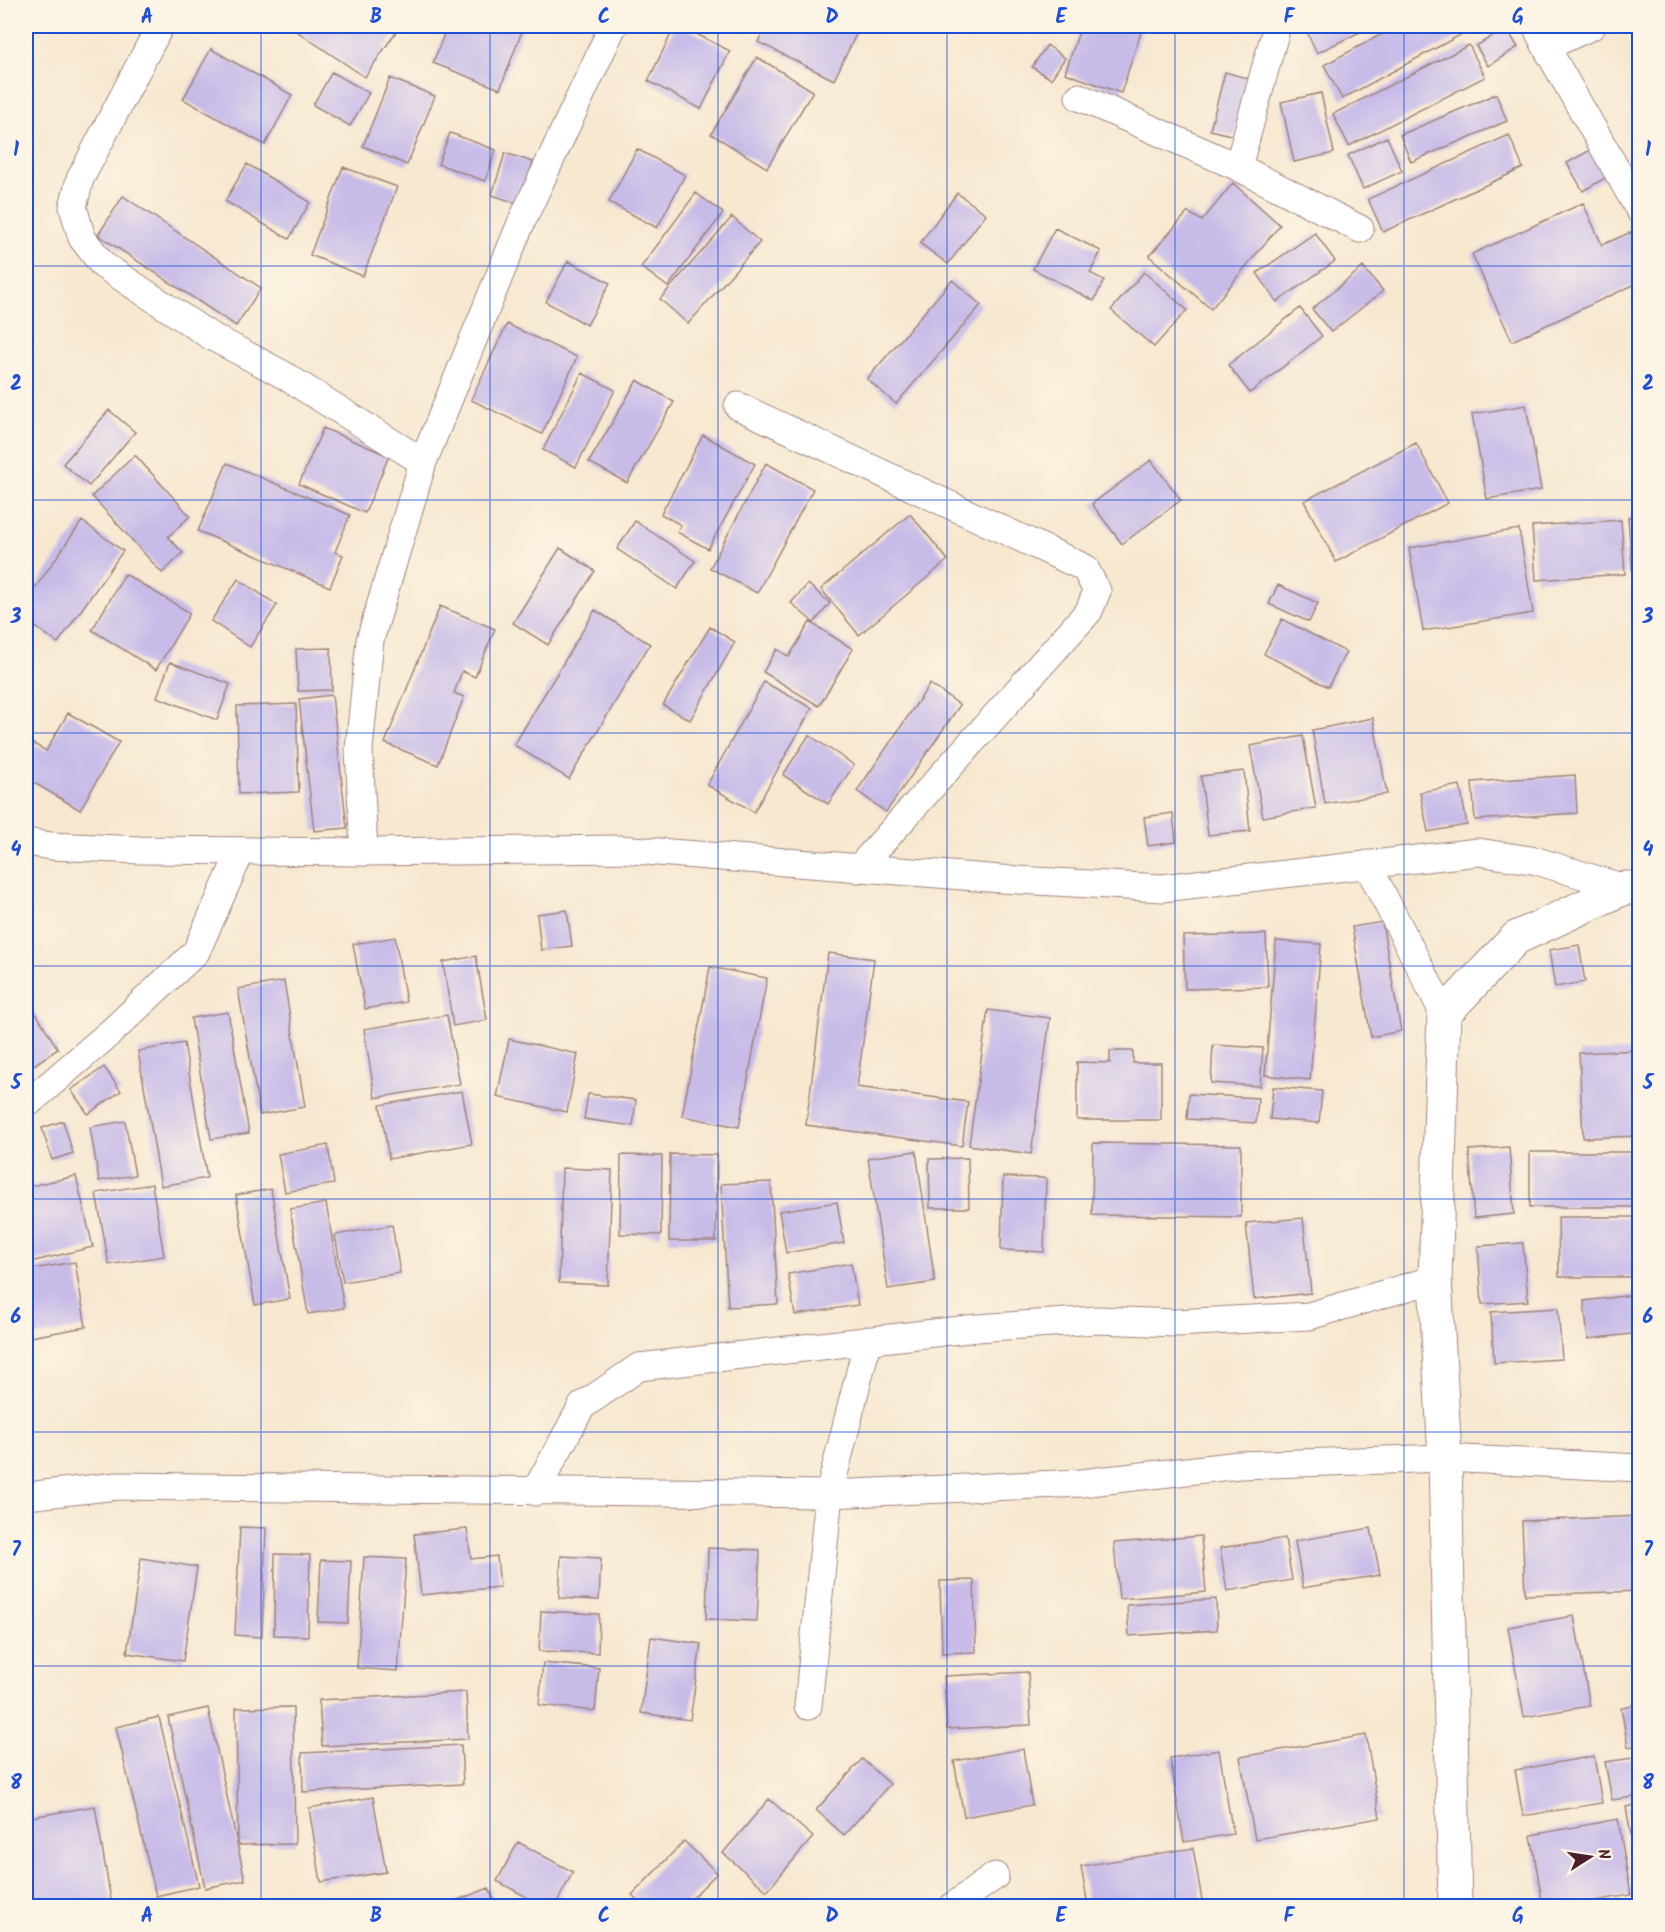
<svg xmlns="http://www.w3.org/2000/svg" width="1665" height="1932" font-family="Kalam,sans-serif">
  <style>
    .building { fill: #c7bce8 }
    .lines { fill: none; stroke-linecap: round; stroke-linejoin: round }
    .minor-casing { stroke: #a0847e; stroke-width: 29 }
    .tertiary-casing { stroke: #a0847e; stroke-width: 35 }
    .minor { stroke: #fff; stroke-width: 27 }
    .tertiary { stroke: #fff; stroke-width: 33 }
    .grid { fill: none; stroke: #1d4ed8; stroke-width: 1.5; stroke-opacity: 0.55 }
    .neatline { fill: none; stroke: #1d4ed8; stroke-width: 2 }
    .grid-label { font-size: 20px; text-anchor: middle; font-weight: bold; fill: #1d4ed8 }
  </style>
  <rect width="100%" height="100%" fill="#fcf5e5"/>
  <filter id="ink" filterUnits="userSpaceOnUse"><feTurbulence type="fractalNoise" baseFrequency=".0167" numOctaves="2"/><feDisplacementMap in="SourceGraphic" scale="12" xChannelSelector="R" yChannelSelector="G"/><feConvolveMatrix kernelMatrix="1 2 1 2 8 2 1 2 1" color-interpolation-filters="sRGB"/></filter>
  <filter id="wash" filterUnits="userSpaceOnUse"><feTurbulence type="fractalNoise" baseFrequency=".008" numOctaves="4" result="noise"/><feDisplacementMap in="SourceGraphic" scale="24" xChannelSelector="R" yChannelSelector="G"/><feGaussianBlur stdDeviation="1.35" result="paint"/><feColorMatrix in="noise" values="0 0 0 0 0 0 0 0 0 0 0 0 0 0 0 0 0 1.4 0 .05"/><feComposite in="paint" operator="in"/></filter>
  <g filter="url(#wash)">
    <rect width="100%" height="100%" fill="#f7e8d0"/>
    <g id="blocks">
      <path class="building" d="M 289,26 L 400,26 L 365,77 Z
        M 447,26 L 524,26 L 500,89 L 433,63 Z
        M 675,26 L 681,26 L 730,51 L 701,109 L 648,81 Z
        M 766,26 L 860,26 L 834,80 L 758,42 Z
        M 1081,26 L 1123,26 L 1141,32 L 1121,93 L 1065,73 Z
        M 1304,26 L 1372,26 L 1317,53 Z
        M 1397,26 L 1457,26 L 1462,34 L 1342,99 L 1324,65 Z
        M 1506,28 L 1518,47 L 1488,66 L 1476,46 Z
        M 1047,45 L 1065,58 L 1051,79 L 1032,67 Z
        M 1469,45 L 1485,77 L 1349,146 L 1333,114 Z
        M 211,49 L 292,95 L 265,145 L 183,99 Z
        M 757,57 L 813,91 L 767,168 L 711,134 Z
        M 332,72 L 369,93 L 350,126 L 313,105 Z
        M 1225,72 L 1250,79 L 1235,136 L 1210,130 Z
        M 390,78 L 435,96 L 407,165 L 363,146 Z
        M 1321,93 L 1334,153 L 1294,162 L 1281,102 Z
        M 1496,94 L 1507,121 L 1411,162 L 1400,135 Z
        M 450,133 L 496,150 L 485,181 L 438,164 Z
        M 1509,135 L 1523,168 L 1383,232 L 1368,199 Z
        M 1387,137 L 1402,171 L 1363,189 L 1348,155 Z
        M 1594,148 L 1610,175 L 1583,191 L 1567,163 Z
        M 637,149 L 685,175 L 657,228 L 609,202 Z
        M 505,153 L 533,162 L 519,204 L 492,195 Z
        M 247,164 L 310,202 L 289,239 L 225,201 Z
        M 343,167 L 397,187 L 363,276 L 310,255 Z
        M 1233,183 L 1280,225 L 1211,309 L 1149,256 L 1188,212 L 1202,221 Z
        M 696,193 L 723,213 L 668,287 L 641,267 Z
        M 957,193 L 986,214 L 948,264 L 920,243 Z
        M 123,196 L 261,288 L 236,326 L 98,235 Z
        M 1583,203 L 1602,245 L 1631,232 L 1640,250 L 1640,282 L 1512,341 L 1472,254 Z
        M 732,217 L 760,242 L 688,324 L 660,299 Z
        M 1055,228 L 1101,251 L 1090,273 L 1104,280 L 1094,301 L 1033,269 Z
        M 1315,233 L 1335,261 L 1277,302 L 1257,273 Z
        M 568,261 L 610,283 L 587,325 L 546,302 Z
        M 1363,267 L 1383,291 L 1331,332 L 1312,309 Z
        M 1144,272 L 1187,310 L 1154,347 L 1111,310 Z
        M 952,280 L 981,305 L 896,404 L 867,379 Z
        M 1300,308 L 1322,336 L 1250,393 L 1228,365 Z
        M 507,324 L 577,357 L 542,434 L 471,400 Z
        M 582,373 L 615,390 L 576,467 L 543,450 Z
        M 637,380 L 674,402 L 627,483 L 589,462 Z
        M 1526,405 L 1541,490 L 1487,499 L 1472,414 Z
        M 109,410 L 135,432 L 89,486 L 63,464 Z
        M 323,428 L 389,456 L 365,513 L 299,484 Z
        M 703,435 L 755,464 L 708,549 L 677,532 L 681,525 L 661,514 Z
        M 1416,443 L 1448,503 L 1336,562 L 1304,501 Z
        M 135,455 L 190,516 L 168,537 L 183,553 L 162,573 L 92,496 Z
        M 1151,460 L 1181,500 L 1122,544 L 1092,504 Z
        M 227,463 L 350,515 L 335,552 L 343,555 L 330,587 L 198,531 Z
        M 766,463 L 813,489 L 757,593 L 710,568 Z
        M 910,514 L 948,560 L 859,635 L 821,589 Z
        M 1640,516 L 1640,569 L 1632,569 L 1628,517 Z
        M 1621,520 L 1625,574 L 1536,580 L 1532,526 Z
        M 82,521 L 123,551 L 58,643 L 26,620 L 26,601 Z
        M 635,521 L 695,561 L 677,589 L 617,549 Z
        M 1519,529 L 1533,613 L 1423,631 L 1409,548 Z
        M 560,548 L 595,571 L 548,645 L 513,623 Z
        M 125,574 L 190,613 L 156,670 L 92,630 Z
        M 238,579 L 277,605 L 250,647 L 211,621 Z
        M 808,584 L 830,603 L 814,623 L 791,603 Z
        M 1278,585 L 1318,603 L 1309,622 L 1269,604 Z
        M 440,606 L 495,629 L 475,677 L 462,671 L 454,693 L 464,697 L 438,765 L 385,743 Z
        M 595,610 L 650,644 L 569,779 L 514,745 Z
        M 1282,619 L 1346,652 L 1328,687 L 1264,654 Z
        M 810,622 L 853,649 L 819,706 L 763,672 L 777,649 L 789,657 Z
        M 710,627 L 735,642 L 690,720 L 663,705 Z
        M 331,648 L 332,690 L 298,691 L 296,649 Z
        M 170,662 L 230,684 L 217,720 L 157,697 Z
        M 764,682 L 812,708 L 754,812 L 707,785 Z
        M 930,684 L 960,705 L 886,812 L 857,791 Z
        M 332,695 L 347,828 L 314,831 L 299,699 Z
        M 296,704 L 299,792 L 239,794 L 237,706 Z
        M 68,713 L 119,742 L 80,810 L 26,778 L 27,740 L 46,751 Z
        M 1373,718 L 1387,794 L 1325,804 L 1312,730 Z
        M 809,735 L 854,765 L 828,804 L 783,775 Z
        M 1303,736 L 1316,808 L 1263,817 L 1250,746 Z
        M 1244,771 L 1250,831 L 1208,835 L 1201,776 Z
        M 1575,775 L 1577,813 L 1475,820 L 1472,782 Z
        M 1460,785 L 1467,825 L 1428,832 L 1420,792 Z
        M 1173,813 L 1176,842 L 1148,846 L 1144,817 Z
        M 567,910 L 572,946 L 541,950 L 537,914 Z
        M 1382,922 L 1401,1031 L 1371,1037 L 1352,927 Z
        M 1266,934 L 1268,987 L 1185,989 L 1183,936 Z
        M 395,937 L 406,1002 L 365,1009 L 353,944 Z
        M 1276,941 L 1321,944 L 1310,1080 L 1265,1075 Z
        M 1579,945 L 1585,982 L 1555,987 L 1549,950 Z
        M 828,953 L 874,959 L 857,1087 L 968,1102 L 962,1146 L 806,1125 Z
        M 476,956 L 487,1020 L 453,1026 L 443,962 Z
        M 710,967 L 767,978 L 739,1127 L 682,1116 Z
        M 284,981 L 305,1107 L 260,1115 L 238,989 Z
        M 26,997 L 58,1049 L 26,1070 Z
        M 988,1010 L 1050,1018 L 1031,1154 L 969,1145 Z
        M 228,1012 L 249,1133 L 211,1139 L 191,1018 Z
        M 447,1015 L 460,1084 L 375,1098 L 364,1029 Z
        M 509,1039 L 578,1054 L 567,1112 L 497,1097 Z
        M 184,1043 L 207,1178 L 161,1186 L 138,1051 Z
        M 1213,1045 L 1263,1048 L 1260,1086 L 1211,1083 Z
        M 1640,1050 L 1640,1136 L 1583,1138 L 1579,1053 Z
        M 1110,1051 L 1133,1051 L 1133,1063 L 1161,1063 L 1161,1120 L 1077,1120 L 1077,1062 L 1110,1063 Z
        M 104,1067 L 121,1091 L 88,1114 L 71,1090 Z
        M 1273,1087 L 1322,1091 L 1319,1123 L 1270,1119 Z
        M 462,1091 L 472,1144 L 389,1159 L 380,1105 Z
        M 588,1094 L 636,1100 L 633,1126 L 584,1119 Z
        M 1189,1094 L 1258,1098 L 1256,1123 L 1187,1119 Z
        M 63,1121 L 73,1153 L 52,1160 L 42,1128 Z
        M 125,1121 L 135,1175 L 99,1181 L 90,1127 Z
        M 1093,1143 L 1241,1145 L 1241,1217 L 1092,1215 Z
        M 328,1145 L 334,1184 L 285,1192 L 278,1154 Z
        M 1509,1147 L 1514,1214 L 1474,1218 L 1469,1150 Z
        M 916,1151 L 935,1282 L 888,1289 L 868,1158 Z
        M 1530,1152 L 1640,1152 L 1640,1207 L 1530,1207 Z
        M 670,1154 L 717,1155 L 716,1241 L 669,1241 Z
        M 621,1155 L 662,1156 L 661,1235 L 620,1234 Z
        M 968,1158 L 969,1208 L 930,1208 L 929,1159 Z
        M 562,1168 L 612,1170 L 608,1285 L 559,1283 Z
        M 76,1176 L 93,1247 L 26,1263 L 26,1187 Z
        M 1003,1177 L 1046,1178 L 1044,1252 L 1001,1250 Z
        M 771,1182 L 778,1304 L 728,1307 L 721,1184 Z
        M 152,1184 L 164,1256 L 109,1265 L 96,1193 Z
        M 271,1189 L 290,1299 L 255,1305 L 236,1195 Z
        M 837,1202 L 844,1243 L 786,1253 L 779,1211 Z
        M 326,1203 L 344,1308 L 308,1314 L 290,1209 Z
        M 1558,1217 L 1640,1217 L 1640,1277 L 1559,1277 Z
        M 1303,1218 L 1311,1293 L 1254,1299 L 1246,1223 Z
        M 392,1225 L 400,1273 L 343,1282 L 335,1235 Z
        M 1523,1243 L 1528,1301 L 1482,1304 L 1478,1246 Z
        M 75,1262 L 86,1327 L 30,1337 L 26,1308 L 26,1270 Z
        M 851,1263 L 858,1305 L 795,1315 L 788,1274 Z
        M 1640,1294 L 1640,1333 L 1588,1339 L 1584,1301 Z
        M 1558,1308 L 1562,1359 L 1494,1363 L 1491,1312 Z
        M 1640,1516 L 1640,1591 L 1525,1595 L 1522,1521 Z
        M 240,1527 L 266,1528 L 262,1637 L 235,1635 Z
        M 1371,1528 L 1380,1575 L 1303,1588 L 1295,1541 Z
        M 467,1529 L 471,1559 L 497,1556 L 500,1587 L 421,1595 L 414,1534 Z
        M 1201,1536 L 1206,1592 L 1119,1599 L 1114,1543 Z
        M 1285,1538 L 1292,1580 L 1227,1591 L 1220,1548 Z
        M 708,1548 L 760,1550 L 757,1621 L 706,1619 Z
        M 275,1554 L 310,1555 L 308,1636 L 274,1635 Z
        M 561,1556 L 601,1558 L 599,1600 L 559,1598 Z
        M 364,1557 L 406,1559 L 398,1671 L 357,1668 Z
        M 141,1558 L 197,1567 L 183,1661 L 127,1653 Z
        M 321,1560 L 351,1561 L 348,1623 L 318,1622 Z
        M 974,1580 L 976,1652 L 942,1653 L 940,1581 Z
        M 1216,1599 L 1217,1630 L 1129,1636 L 1127,1605 Z
        M 541,1611 L 599,1614 L 598,1653 L 539,1651 Z
        M 1574,1616 L 1590,1706 L 1524,1717 L 1508,1627 Z
        M 651,1637 L 701,1644 L 690,1720 L 641,1713 Z
        M 543,1663 L 599,1668 L 595,1711 L 539,1705 Z
        M 1028,1672 L 1031,1725 L 947,1729 L 944,1676 Z
        M 466,1692 L 468,1739 L 322,1746 L 319,1700 Z
        M 1640,1704 L 1640,1745 L 1628,1747 L 1621,1707 Z
        M 293,1707 L 295,1844 L 238,1845 L 236,1708 Z
        M 208,1708 L 245,1880 L 205,1888 L 168,1717 Z
        M 159,1717 L 199,1886 L 156,1896 L 116,1727 Z
        M 1366,1735 L 1380,1818 L 1255,1839 L 1240,1757 Z
        M 461,1745 L 463,1784 L 303,1792 L 302,1753 Z
        M 1023,1749 L 1032,1805 L 964,1817 L 954,1761 Z
        M 1219,1750 L 1233,1834 L 1184,1842 L 1170,1758 Z
        M 1594,1756 L 1602,1803 L 1523,1816 L 1515,1770 Z
        M 1640,1757 L 1640,1796 L 1612,1800 L 1605,1762 Z
        M 862,1759 L 890,1784 L 844,1835 L 816,1810 Z
        M 373,1797 L 386,1872 L 321,1882 L 309,1808 Z
        M 769,1799 L 813,1837 L 767,1891 L 723,1853 Z
        M 1640,1804 L 1640,1876 L 1638,1876 L 1626,1807 Z
        M 95,1806 L 112,1906 L 34,1906 L 26,1855 L 26,1818 Z
        M 1618,1819 L 1631,1895 L 1562,1906 L 1543,1906 L 1531,1835 Z
        M 684,1841 L 717,1873 L 684,1906 L 644,1906 L 632,1895 Z
        M 518,1842 L 573,1872 L 555,1906 L 543,1906 L 497,1881 Z
        M 1193,1848 L 1202,1900 L 1162,1906 L 1088,1906 L 1081,1866 Z
        M 489,1888 L 496,1906 L 457,1906 L 455,1901 Z"/>
    </g>
  </g>
  <g filter="url(#ink)">
    <use href="#blocks" fill-opacity="0" stroke="#a0847e" stroke-width="1.5"/>
    <g class="lines">
      <g class="minor-casing">
        <path id="minor" d="M 160,26 L 80,179 L 73,207 L 82,238 L 103,265 L 209,335 L 282,374 L 423,462
          M 1536,26 L 1546,47 L 1640,211
          M 1546,47 L 1592,26
          M 1079,97 L 1238,167 L 1360,229
          M 1238,167 L 1277,26
          M 738,406 L 1085,568 L 1097,591 L 1089,611 L 858,869
          M 26,842 L 51,846 L 140,850 L 364,852 L 620,849 L 1001,879 L 1162,888 L 1478,852 L 1537,861 L 1624,888
          M 364,852 L 359,749 L 370,640 L 423,462 L 521,223 L 613,26
          M 1367,864 L 1444,1014
          M 26,1105 L 112,1031 L 196,952 L 241,851
          M 535,1492 L 582,1406 L 639,1367 L 977,1328 L 1097,1320 L 1176,1323 L 1309,1316 L 1435,1279
          M 26,1496 L 117,1486 L 829,1494 L 868,1340
          M 808,1706 L 829,1494 L 1081,1483 L 1239,1465 L 1445,1458 L 1640,1468
          M 953,1906 L 995,1876"/>
      </g>
      <g class="tertiary-casing">
        <path id="tertiary" d="M 1455,1906 L 1445,1458 L 1435,1279 L 1444,1014 L 1516,938 L 1624,888 L 1640,888"/>
      </g>
      <use href="#minor" class="minor"/>
      <use href="#tertiary" class="tertiary"/>
    </g>
  </g>
  <path class="grid" d="M 261,26 L 261,1906M 490,26 L 490,1906M 718,26 L 718,1906M 947,26 L 947,1906M 1175,26 L 1175,1906M 1404,26 L 1404,1906M 26,266 L 1640,266M 26,500 L 1640,500M 26,733 L 1640,733M 26,966 L 1640,966M 26,1199 L 1640,1199M 26,1432 L 1640,1432M 26,1666 L 1640,1666"/>
  <rect width="1665" height="1932" fill="none" stroke="#fcf5e5" stroke-width="66"/>
  <g transform="translate(1590 1857) rotate(78)" stroke="#fcf5e5" stroke-width="4.5" paint-order="stroke">
  <path d="M0-4.5L10 22L0 15L-10 22Z" fill="#4a1f2b"/>
  <text y="-9" font-size="16" font-weight="bold" text-anchor="middle" fill="#4a1f2b">N</text>
  </g>
  <rect x="33" y="33" width="1599" height="1866" class="neatline"/>
  <g class="grid-label">
    <text x="147" y="23">A</text>
    <text x="376" y="23">B</text>
    <text x="604" y="23">C</text>
    <text x="832" y="23">D</text>
    <text x="1061" y="23">E</text>
    <text x="1289" y="23">F</text>
    <text x="1518" y="23">G</text>
    <text x="16" y="156">1</text>
    <text x="1648" y="156">1</text>
    <text x="16" y="390">2</text>
    <text x="1648" y="390">2</text>
    <text x="16" y="623">3</text>
    <text x="1648" y="623">3</text>
    <text x="16" y="856">4</text>
    <text x="1648" y="856">4</text>
    <text x="16" y="1089">5</text>
    <text x="1648" y="1089">5</text>
    <text x="16" y="1323">6</text>
    <text x="1648" y="1323">6</text>
    <text x="16" y="1556">7</text>
    <text x="1648" y="1556">7</text>
    <text x="16" y="1789">8</text>
    <text x="1648" y="1789">8</text>
    <text x="147" y="1922">A</text>
    <text x="376" y="1922">B</text>
    <text x="604" y="1922">C</text>
    <text x="832" y="1922">D</text>
    <text x="1061" y="1922">E</text>
    <text x="1289" y="1922">F</text>
    <text x="1518" y="1922">G</text>
  </g>
</svg>
